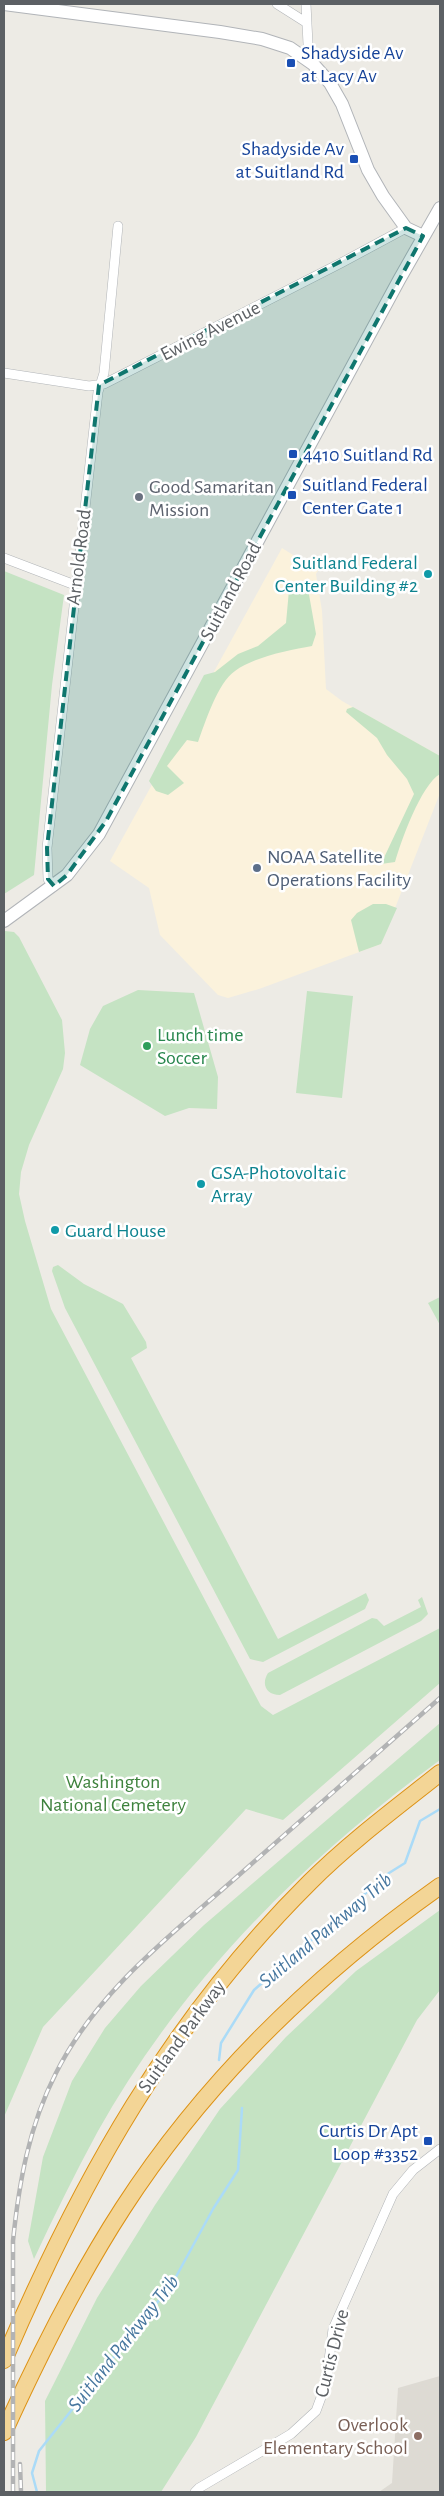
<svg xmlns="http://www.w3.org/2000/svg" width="444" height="2496" font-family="'Alegreya Sans',sans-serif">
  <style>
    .commercial { fill: #fbf2dc }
    .education { fill: #dddad3 }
    .green { fill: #c5e3c3 }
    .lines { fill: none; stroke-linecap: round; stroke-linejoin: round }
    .stream { stroke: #abdbf7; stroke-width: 2.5 }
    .street-casing { stroke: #b2b5b8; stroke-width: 10 }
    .secondary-casing { stroke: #b1b4b8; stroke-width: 14 }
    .highway-casing { stroke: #dd9215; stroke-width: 18 }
    .street { stroke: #fff; stroke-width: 9 }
    .secondary { stroke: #fff; stroke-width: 12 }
    .highway { stroke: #f3d596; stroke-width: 16 }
    .rail-casing { stroke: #b2b3b4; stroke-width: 4.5 }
    .rail { stroke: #fff; stroke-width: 2.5; stroke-dasharray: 8; stroke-linecap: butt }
    .marked { fill: #0f766e; fill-opacity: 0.2; stroke: #0f766e; stroke-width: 4; stroke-dasharray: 10 6; stroke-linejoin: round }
    .transit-dot { fill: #1a4fb4; stroke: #fff; stroke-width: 2 }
    .worship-dot { fill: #6b7280; stroke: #fff; stroke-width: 2 }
    .culture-dot { fill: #0f9aa8; stroke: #fff; stroke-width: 2 }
    .service-dot { fill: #5c6f8a; stroke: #fff; stroke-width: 2 }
    .leisure-dot { fill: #2e9e5b; stroke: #fff; stroke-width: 2 }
    .education-dot { fill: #8d6e63; stroke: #fff; stroke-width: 2 }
    .labels { text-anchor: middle; stroke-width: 5; stroke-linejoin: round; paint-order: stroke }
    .transit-label { font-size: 20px; fill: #164399; stroke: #fff; text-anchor: start }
    .street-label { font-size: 20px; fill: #5c6064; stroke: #fff }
    .worship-label { font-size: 20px; fill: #5b616d; stroke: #fff; text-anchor: start }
    .culture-label { font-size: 20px; fill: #0d838f; stroke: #fff; text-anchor: start }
    .service-label { font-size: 20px; fill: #4e5e75; stroke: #fff; text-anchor: start }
    .leisure-label { font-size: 20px; fill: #27864d; stroke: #fff; text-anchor: start }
    .park-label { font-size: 20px; fill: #3e823d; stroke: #fff }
    .education-label { font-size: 20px; fill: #785e54; stroke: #fff; text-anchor: end }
    .water-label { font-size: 21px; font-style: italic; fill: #47779f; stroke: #fff }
  </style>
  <rect width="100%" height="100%" fill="#edebe5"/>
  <path class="commercial" d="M 282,548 L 312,567 L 319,569 L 316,574 L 322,611 L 326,689 L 342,701 L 440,756 L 440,793 L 381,944 L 259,989 L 228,998 L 218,995 L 160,935 L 149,888 L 110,861 Z"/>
  <path class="education" d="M 440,2376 L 440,2492 L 379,2492 L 392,2483 L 398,2388 Z"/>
  <path class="green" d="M 4,571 L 64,595 L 52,685 L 34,875 L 4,894 Z
    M 300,587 L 308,589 L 316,634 L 312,646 C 289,650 254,657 235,671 C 218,682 205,723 198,742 L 187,740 L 167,766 L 184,783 L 168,795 L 156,791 L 149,781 L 204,675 L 215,672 L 238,654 L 258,646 L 286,623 L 289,590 Z
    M 353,707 L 440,756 L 440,774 C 421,785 401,841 395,862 L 381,864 L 414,794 L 407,779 L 387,755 L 377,738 L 346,712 L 347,709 Z
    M 373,904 L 386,904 L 397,908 L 381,944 L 359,952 L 351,920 L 357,913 Z
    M 5,931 L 14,932 L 19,937 L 62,1020 L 65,1053 L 63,1069 L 29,1145 L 21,1172 L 19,1194 L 25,1221 L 51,1309 L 261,1706 L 273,1715 L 440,1628 L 440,1683 L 283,1820 L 246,1809 L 43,2027 L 4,2117 Z
    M 138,990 L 194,993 L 218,1077 L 217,1109 L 189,1108 L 165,1116 L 80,1065 L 90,1029 L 103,1006 Z
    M 307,991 L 353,996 L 342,1098 L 296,1093 Z
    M 58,1265 L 84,1284 L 123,1304 L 146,1342 L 147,1348 L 131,1358 L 278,1639 L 366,1593 L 369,1600 L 365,1609 L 263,1662 L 250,1659 L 65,1308 L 52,1271 L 53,1267 Z
    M 440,1297 L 440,1325 L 428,1303 Z
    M 422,1597 L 428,1614 L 421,1621 L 280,1695 C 266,1695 261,1684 268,1673 L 372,1618 L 377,1619 L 384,1626 L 421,1607 L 418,1600 Z
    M 440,1723 L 440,1760 C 304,1859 181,1983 98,2131 C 75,2173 54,2216 34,2259 L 28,2241 L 43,2157 L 72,2081 L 105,2028 L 141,1986 L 204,1925 Z
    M 440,1910 L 440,1990 L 417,2020 L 196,2437 L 161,2492 L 46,2492 L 45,2401 L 97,2298 L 155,2205 L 220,2109 L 286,2037 L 356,1971 Z"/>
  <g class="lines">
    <path class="stream" d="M 219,2060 L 221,2043 L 254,1990 L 389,1873 L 405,1863 L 420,1821 L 440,1809
      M 37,2492 L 32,2473 L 39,2451 L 172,2284 L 213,2209 L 238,2170 L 242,2108"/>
    <g class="street-casing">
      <path id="street" d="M 277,4 L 307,23
        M 306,4 L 308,44 L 313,64
        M 4,373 L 89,386 L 104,384 L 341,263 L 406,228
        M 4,558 L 75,585
        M 54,886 L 48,879 L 47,848 L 98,392 L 104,373 L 118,226
        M 195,2492 L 199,2488 L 291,2434 L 316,2411 L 326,2384 L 333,2329 L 393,2194 L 413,2170 L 440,2149"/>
    </g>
    <g class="secondary-casing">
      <path id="secondary" d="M 4,4 L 220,32 L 262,39 L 290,48 L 313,64 L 330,83 L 342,104 L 368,170 L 383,196 L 406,228 L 423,236
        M 4,921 L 67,875 L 99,834 L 399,280 L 440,208"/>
    </g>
    <g class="highway-casing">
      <path id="highway" d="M 4,2360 C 81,2180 170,2021 310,1882 C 350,1842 396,1808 440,1773
        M 4,2432 C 39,2355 77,2279 123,2208 C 206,2080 316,1974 440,1886"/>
    </g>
    <use href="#street" class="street"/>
    <use href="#secondary" class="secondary"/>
    <use href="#highway" class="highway"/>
    <g class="rail-casing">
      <path id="rail" d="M 20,2464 L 21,2492
        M 13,2492 L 13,2241 C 19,2182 29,2126 56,2073 C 97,1991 171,1935 239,1875 C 306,1816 373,1757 440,1698"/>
    </g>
    <use href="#rail" class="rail"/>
  </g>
  <path class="marked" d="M 406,228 L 423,236 L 106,821 L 67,875 L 54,886 L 48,879 L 47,848 L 99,385 Z"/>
  <g class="transit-dot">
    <rect x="286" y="58" width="10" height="10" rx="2.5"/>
    <rect x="349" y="154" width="10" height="10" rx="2.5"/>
    <rect x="288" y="449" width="10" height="10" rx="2.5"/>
    <rect x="287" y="490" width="10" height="10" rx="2.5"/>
    <rect x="423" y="2136" width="10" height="10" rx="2.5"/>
  </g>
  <circle class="worship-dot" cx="139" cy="497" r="5"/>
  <g class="culture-dot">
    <circle cx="428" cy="574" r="5"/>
    <circle cx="201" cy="1184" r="5"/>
    <circle cx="55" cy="1230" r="5"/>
  </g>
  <circle class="service-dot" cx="257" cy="868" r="5"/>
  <circle class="leisure-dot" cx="147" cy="1046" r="5"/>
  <circle class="education-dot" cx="418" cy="2436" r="5"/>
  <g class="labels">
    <g class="transit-label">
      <text x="301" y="59">Shadyside Av<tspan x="301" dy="23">at Lacy Av</tspan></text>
      <text x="344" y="155" text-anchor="end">Shadyside Av<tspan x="344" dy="23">at Suitland Rd</tspan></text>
      <text x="303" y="461">4410 Suitland Rd</text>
      <text x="302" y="491">Suitland Federal<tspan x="302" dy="23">Center Gate 1</tspan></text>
      <text x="418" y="2137" text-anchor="end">Curtis Dr Apt<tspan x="418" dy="23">Loop #3352</tspan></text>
    </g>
    <g class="street-label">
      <text transform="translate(210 330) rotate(-27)" y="7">Ewing Avenue</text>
      <text transform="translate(78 557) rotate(-83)" y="7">Arnold Road</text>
      <text transform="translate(230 591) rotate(-62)" y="7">Suitland Road</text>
      <text transform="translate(181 2036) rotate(-54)" y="7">Suitland Parkway</text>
      <text transform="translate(331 2353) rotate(-76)" y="7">Curtis Drive</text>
    </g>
    <g class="worship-label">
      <text x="149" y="493">Good Samaritan<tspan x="149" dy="23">Mission</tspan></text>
    </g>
    <g class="culture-label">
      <text x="418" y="569" text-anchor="end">Suitland Federal<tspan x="418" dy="23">Center Building #2</tspan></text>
      <text x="211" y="1179">GSA-Photovoltaic<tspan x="211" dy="23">Array</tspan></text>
      <text x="65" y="1237">Guard House</text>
    </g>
    <g class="service-label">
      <text x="267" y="863">NOAA Satellite<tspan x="267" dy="23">Operations Facility</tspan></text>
    </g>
    <g class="leisure-label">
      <text x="157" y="1041">Lunch time<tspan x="157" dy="23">Soccer</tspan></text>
    </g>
    <g class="park-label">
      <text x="113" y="1788">Washington<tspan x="113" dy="23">National Cemetery</tspan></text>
    </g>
    <g class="education-label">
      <text x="408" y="2431">Overlook<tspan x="408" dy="23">Elementary School</tspan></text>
    </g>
    <g class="water-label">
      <text transform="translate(325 1930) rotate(-40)" y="7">Suitland Parkway Trib</text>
      <text transform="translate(123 2343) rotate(-52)" y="7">Suitland Parkway Trib</text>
    </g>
  </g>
  <rect width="444" height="2496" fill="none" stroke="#5c6064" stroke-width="10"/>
</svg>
